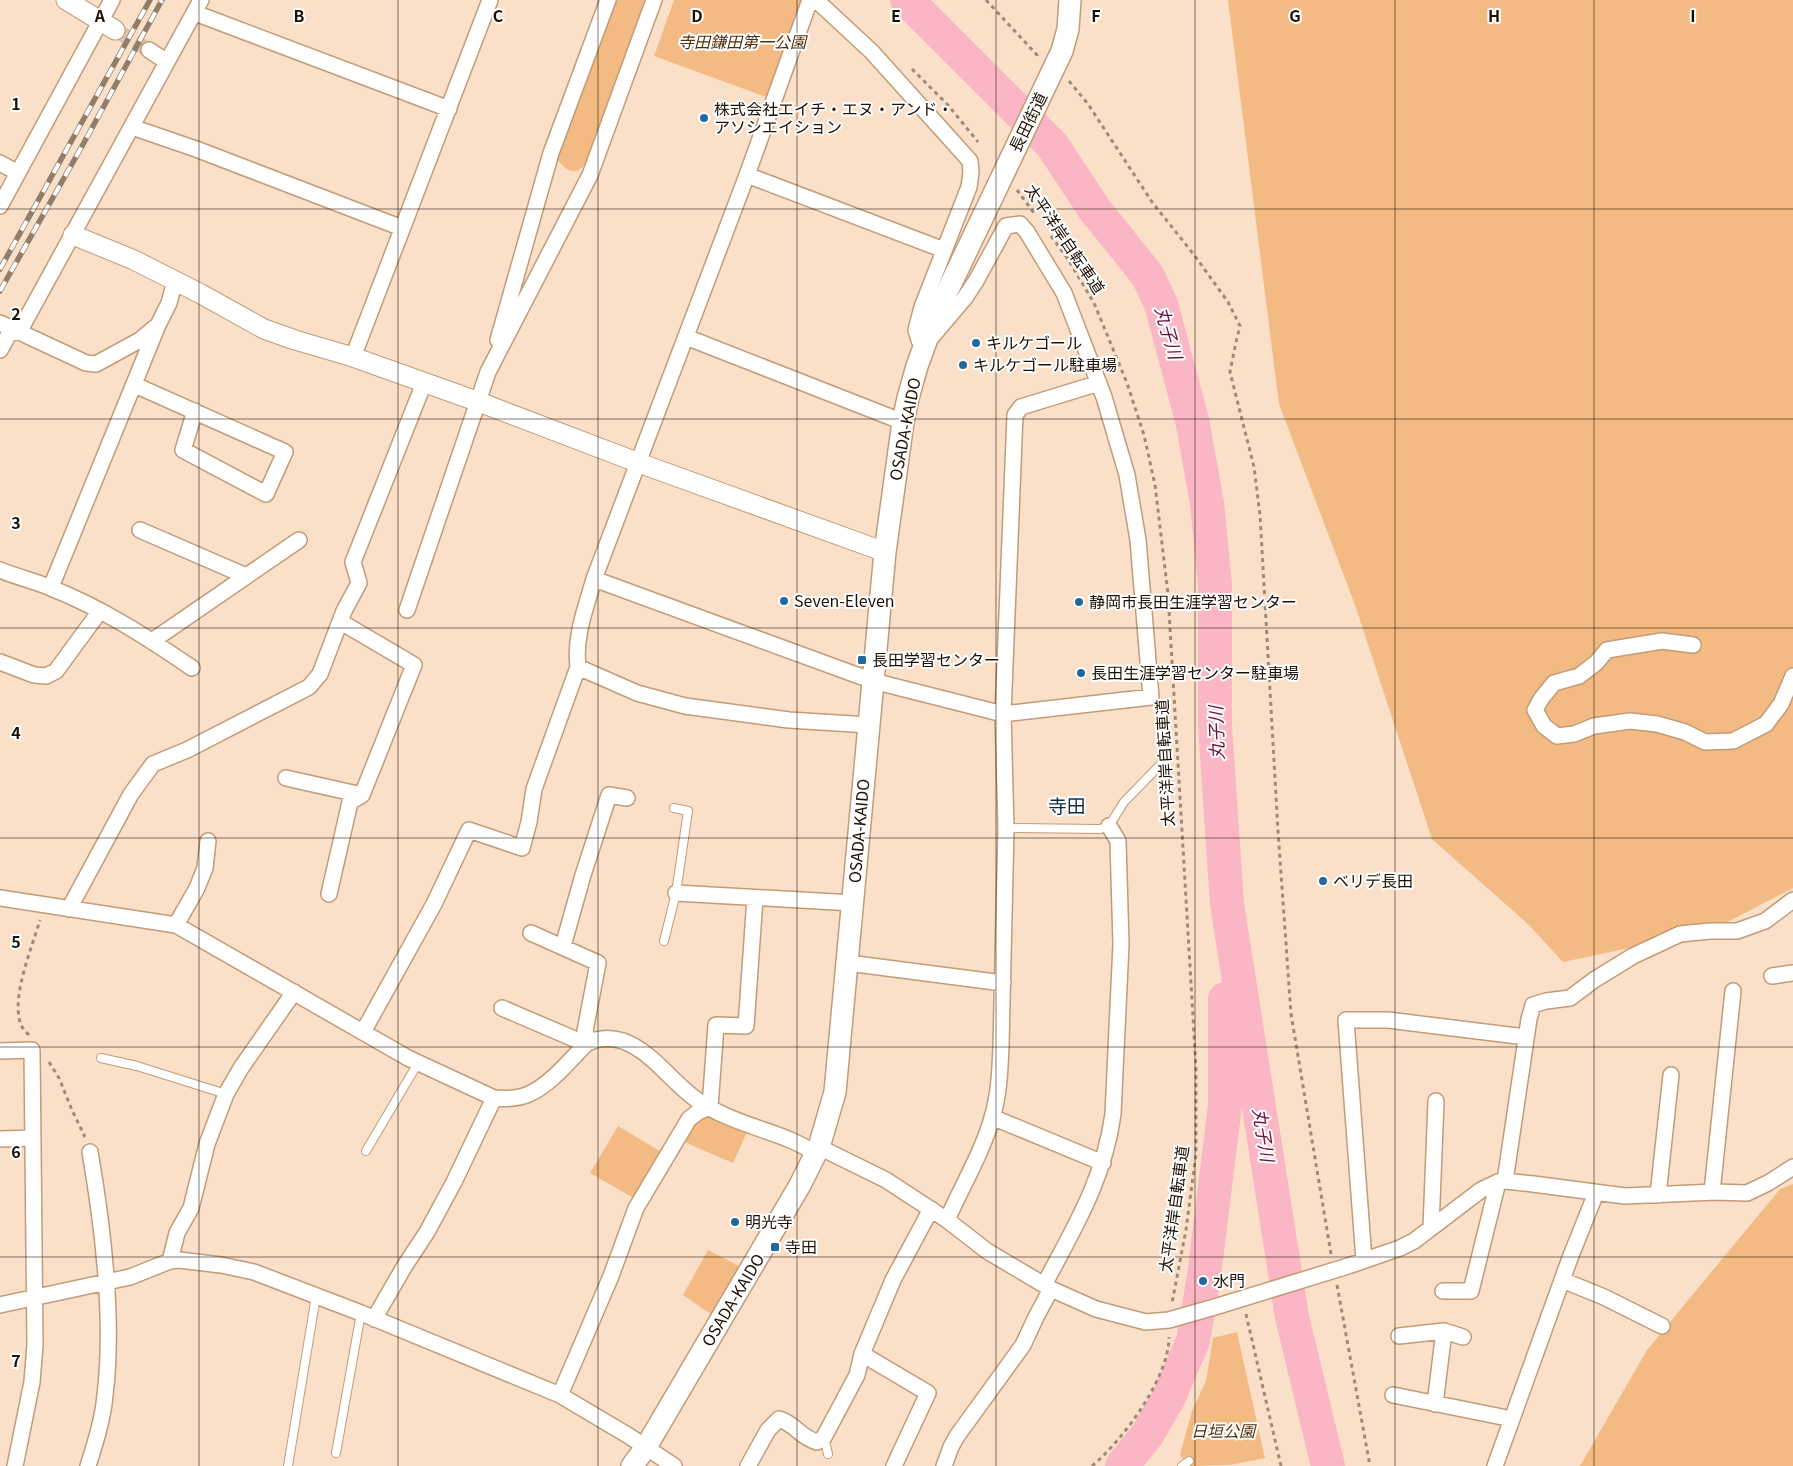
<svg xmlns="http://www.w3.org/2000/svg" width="1793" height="1466" font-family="Georgia,'Noto Sans JP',serif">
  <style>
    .green { fill: #f3ba84 }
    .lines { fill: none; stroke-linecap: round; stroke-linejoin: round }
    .river { stroke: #fbb6c5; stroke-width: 34 }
    .minor-tunnel { stroke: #d9c1ab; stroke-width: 15; stroke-dasharray: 15 8; stroke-linecap: butt }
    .service-casing { stroke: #c39b76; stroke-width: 10 }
    .minor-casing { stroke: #c39b76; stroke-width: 18 }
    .tertiary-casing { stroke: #c39b76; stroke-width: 21 }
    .secondary-casing { stroke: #c39b76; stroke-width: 24 }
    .path { stroke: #9f8a77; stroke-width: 3; stroke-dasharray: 4 4; stroke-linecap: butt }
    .service { stroke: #fff; stroke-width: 8 }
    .minor { stroke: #fff; stroke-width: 15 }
    .tertiary { stroke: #fff; stroke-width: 19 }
    .secondary { stroke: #fff; stroke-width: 21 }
    .rail-casing { stroke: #917d6a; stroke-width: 5.5 }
    .rail { stroke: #fff; stroke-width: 4; stroke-dasharray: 11; stroke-linecap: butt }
    .grid { fill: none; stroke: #1d0f02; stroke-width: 1; stroke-opacity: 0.55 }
    .poi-dot { fill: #21699d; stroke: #fff; stroke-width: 2 }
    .labels { text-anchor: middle; stroke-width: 4; stroke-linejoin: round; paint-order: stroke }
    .park-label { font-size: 16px; font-style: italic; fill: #4f300d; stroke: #fff }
    .poi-label { font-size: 16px; fill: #1d0f02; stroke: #fff; text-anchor: start }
    .street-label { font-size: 16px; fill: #1d0f02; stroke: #fff }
    .water-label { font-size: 18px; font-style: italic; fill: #710f35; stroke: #fff }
    .quarter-label { font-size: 19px; fill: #0a2c45; stroke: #fff }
    .grid-label { font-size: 16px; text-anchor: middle; font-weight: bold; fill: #1d0f02; stroke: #fff; stroke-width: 4; stroke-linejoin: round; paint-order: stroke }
  </style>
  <rect width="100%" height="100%" fill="#fae0c9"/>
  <path class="green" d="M 614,0 L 646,0 L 591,153 C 583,172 572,179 558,160 L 558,150 Z
    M 674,0 L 803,0 L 769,98 L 654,56 Z
    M 1228,0 L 1793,0 L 1793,888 L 1710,931 L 1563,962 L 1529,925 L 1432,839 L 1355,605 L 1279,404 Z
    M 706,1114 L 747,1132 L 733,1163 L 682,1141 L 690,1125 Z
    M 618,1126 L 663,1153 L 637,1200 L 590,1173 Z
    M 1793,1184 L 1793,1466 L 1580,1466 L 1647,1350 L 1780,1189 Z
    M 708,1250 L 739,1266 L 712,1315 L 683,1295 Z
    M 1237,1332 L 1265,1458 L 1230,1465 L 1189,1466 L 1180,1455 L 1192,1411 L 1206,1381 L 1213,1338 Z"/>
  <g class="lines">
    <path class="river" d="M 907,0 L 1052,145 L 1095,210 L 1148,276 L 1161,304 L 1192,420 L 1207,503 L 1215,585 L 1215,726 L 1227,904 L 1292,1317 L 1328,1466
      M 1122,1466 L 1147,1435 L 1168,1399 L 1193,1341 L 1204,1276 L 1225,1105 L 1225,999"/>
    <path class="minor-tunnel" d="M 115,30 L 149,50"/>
    <g class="service-casing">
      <path id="service" d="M 1006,828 L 1100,829 L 1109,826 L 1124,802 L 1160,765
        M 664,941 L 676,893 L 688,811 L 674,808
        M 101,1058 L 137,1066 L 226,1094
        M 366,1151 L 418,1063
        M 824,1437 L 828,1454
        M 336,1453 L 361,1313
        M 288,1466 L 316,1296
        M 1182,1466 L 1189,1461"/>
    </g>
    <g class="minor-casing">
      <path id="minor" d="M 810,0 L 747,175 L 594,579 L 873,681 L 1003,714 L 1151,697 L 1138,540 L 1127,475 L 1104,397 L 1064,293 L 1027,232 L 1020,224 L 1006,226 L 976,281 L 964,299 L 924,346 L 919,340 L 916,330 L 922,307 L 969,187 L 971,172 L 970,161 L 872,52 L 816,0
        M 195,13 L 449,109
        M 149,50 L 167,62
        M 132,127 L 196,149 L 402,228
        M 0,163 L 18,173
        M 747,175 L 944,250
        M 0,206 L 112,0
        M 0,323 L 86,363 L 96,364 L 140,340 L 158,325 L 169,303 L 175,281
        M 686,337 L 903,422
        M 498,340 L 551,153 L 608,0
        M 0,350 L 9,334 L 19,331 L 24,323 L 201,0
        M 353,357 L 490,0
        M 135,385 L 285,452 L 266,494 L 183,450 L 195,411
        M 140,530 L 246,576
        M 0,570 C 17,577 35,581 51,588 C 102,608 148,638 192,668
        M 51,587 L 158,325
        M 407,610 L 488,372 L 590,175 L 654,0
        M 152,641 L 299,540
        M 1693,645 L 1662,641 L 1607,650 L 1596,663 L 1579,676 L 1554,683 L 1541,699 L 1535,710 L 1544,726 L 1557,736 L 1574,734 L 1594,726 L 1630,721 L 1657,724 L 1685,732 L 1705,742 L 1733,741 L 1766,724 L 1781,704 L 1793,676
        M 0,662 L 34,675 L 46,676 L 56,671 L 100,611
        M 578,667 C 574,637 586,607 594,579
        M 286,778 L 362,795
        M 676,893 L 853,903
        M 329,894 L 350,802 L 362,795 L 414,665 L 341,622
        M 0,898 L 176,925 L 408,1058 L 494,1098 C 505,1099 518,1099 529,1094 C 551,1084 569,1061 586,1044 C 597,1038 610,1037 623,1041 C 653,1052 671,1082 697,1100 C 724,1119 758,1127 788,1139 C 798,1143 807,1148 816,1153
        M 69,909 L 131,794 L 153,764 L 187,750 L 309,687 L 320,674 L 344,611 L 359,583 L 353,562 L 424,383
        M 176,925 L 197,888 L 205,868 L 208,841
        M 531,933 L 598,963 L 585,1031 L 589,1042
        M 563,946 L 583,875 L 609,795 L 627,798
        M 848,963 L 1003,983
        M 1772,976 L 1793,973
        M 502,1008 L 586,1044
        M 363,1032 L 434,904 L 469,830 L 522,848 L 529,822 L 534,789 L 578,667 L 637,693 L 685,706 L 789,720 L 869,725
        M 0,1051 L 32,1050 L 35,1345 L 32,1382 L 15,1466
        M 992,1117 L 1103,1163
        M 0,1139 L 33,1138
        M 819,1147 L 886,1180 L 947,1220 L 987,1251 L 1051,1289 L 1096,1309 L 1146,1322 L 1169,1320 L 1218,1306 L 1348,1266 L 1400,1248 L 1414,1241 L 1481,1190 L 1498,1182 L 1505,1181 L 1533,1184 L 1625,1196 L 1715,1192 L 1747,1193 L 1768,1183 L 1793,1167
        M 1505,1181 L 1529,1019 L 1533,1005 L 1546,1001 L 1570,998 L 1594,980 L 1633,956 L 1680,934 L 1710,931 L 1737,931 L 1765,921 L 1793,900
        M 1712,1192 L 1733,991
        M 1658,1195 L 1671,1075
        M 947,1220 C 962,1186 982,1153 992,1118 C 999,1095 1000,1070 1001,1046 L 1006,828 L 1003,714 L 1015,415 L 1021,407 L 1099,383
        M 1431,1228 L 1436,1101
        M 1364,1260 L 1346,1020 L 1388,1020 L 1526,1037
        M 170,1261 L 177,1233 L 191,1208 L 207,1144 L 226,1094 L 241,1068 L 294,992
        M 1562,1280 L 1604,1297 L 1662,1326
        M 1044,1285 C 1074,1228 1104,1180 1113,1114 L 1121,944 L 1118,841 L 1109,826
        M 1443,1291 L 1471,1291 L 1498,1182
        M 0,1305 L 130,1277 L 170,1261 L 179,1260 L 221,1265 L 254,1272 L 361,1313 L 560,1395 L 629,1436 L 674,1466
        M 374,1319 L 404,1267 L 427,1232 L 454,1182 L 494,1098
        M 1399,1336 L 1444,1331 L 1463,1337
        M 862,1354 L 928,1393 L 894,1466
        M 560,1395 L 611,1276 L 636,1208 L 689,1119 L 698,1112 L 710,1107 L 716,1025 L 746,1026 L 755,898
        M 1393,1395 L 1512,1419
        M 1435,1404 L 1444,1331
        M 88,1466 C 95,1444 103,1419 105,1395 C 114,1320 103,1227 90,1152
        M 748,1466 L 768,1430 L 779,1419 C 796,1424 799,1437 817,1442 L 824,1437 L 857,1375 L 862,1354 L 893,1280 L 931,1209
        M 944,1466 L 951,1447 L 957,1436 L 1023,1345 L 1036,1317 L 1051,1289
        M 1495,1466 L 1570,1258 L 1596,1193"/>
    </g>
    <g class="tertiary-casing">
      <path id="tertiary" d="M 66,0 L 115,30
        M 73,235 L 134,260 L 201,294 L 264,329 L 295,340 L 353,357 L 479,402 L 639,463 L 885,552"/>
    </g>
    <g class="secondary-casing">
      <path id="secondary" d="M 632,1466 L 646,1447 L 800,1185 L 819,1147 L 835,1092 L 885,552 L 903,422 L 908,398 L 917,366 L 935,317 L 1062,51 L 1068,29 L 1070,0"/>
    </g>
    <path class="path" d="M 986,0 L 1037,55 L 1036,57
      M 912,69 L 948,105 L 978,142
      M 1069,81 L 1088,104 L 1152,202 L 1195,256 L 1228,302 L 1240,326 L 1236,342 L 1230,372 L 1254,467 L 1260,515 L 1278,831 L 1291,1014 L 1331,1254
      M 1017,190 L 1034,213
      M 1051,236 L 1068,259 L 1094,303 L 1127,383 L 1144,435 L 1155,485 L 1168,594 L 1196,1068 L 1196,1154 L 1186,1230 L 1172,1303
      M 29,1035 C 25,1031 21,1027 20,1022 C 12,995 32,947 40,920
      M 49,1062 L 59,1078 L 72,1110 L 85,1137
      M 1337,1285 L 1370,1466
      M 1246,1314 L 1281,1466
      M 1092,1466 C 1123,1440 1169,1378 1169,1337"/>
    <use href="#service" class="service"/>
    <use href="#minor" class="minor"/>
    <use href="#tertiary" class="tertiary"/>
    <use href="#secondary" class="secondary"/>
    <g class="rail-casing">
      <path id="rail" d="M 0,269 L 150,0
        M 0,291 L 81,148 L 162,0"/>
    </g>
    <use href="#rail" class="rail"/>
  </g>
  <path class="grid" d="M 199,0 L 199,1466M 398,0 L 398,1466M 598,0 L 598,1466M 797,0 L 797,1466M 996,0 L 996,1466M 1195,0 L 1195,1466M 1395,0 L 1395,1466M 1594,0 L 1594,1466M 0,209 L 1793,209M 0,419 L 1793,419M 0,628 L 1793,628M 0,838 L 1793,838M 0,1047 L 1793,1047M 0,1257 L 1793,1257"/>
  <g class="poi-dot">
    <circle cx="704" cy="118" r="5"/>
    <circle cx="976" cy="343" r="5"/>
    <circle cx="963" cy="365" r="5"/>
    <circle cx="784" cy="601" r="5"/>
    <circle cx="1079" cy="602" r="5"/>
    <rect x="857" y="655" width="10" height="10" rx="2.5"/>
    <circle cx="1081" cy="673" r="5"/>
    <circle cx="1323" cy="881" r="5"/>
    <circle cx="735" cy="1222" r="5"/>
    <rect x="770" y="1242" width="10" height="10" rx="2.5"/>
    <circle cx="1203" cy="1281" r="5"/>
  </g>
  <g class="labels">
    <g class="park-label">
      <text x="742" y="48">寺田鎌田第一公園</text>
      <text x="1223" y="1437">日垣公園</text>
    </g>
    <g class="poi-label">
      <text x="714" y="115">株式会社エイチ・エヌ・アンド・<tspan x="714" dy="18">アソシエイション</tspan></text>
      <text x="986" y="349">キルケゴール</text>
      <text x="973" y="371">キルケゴール駐車場</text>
      <text x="794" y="607">Seven-Eleven</text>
      <text x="1089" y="608">静岡市長田生涯学習センター</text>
      <text x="872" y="666">長田学習センター</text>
      <text x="1091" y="679">長田生涯学習センター駐車場</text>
      <text x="1333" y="887">ベリデ長田</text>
      <text x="745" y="1228">明光寺</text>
      <text x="785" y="1253">寺田</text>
      <text x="1213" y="1287">水門</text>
    </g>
    <g class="street-label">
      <text transform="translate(1028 122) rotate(-64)" y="6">長田街道</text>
      <text transform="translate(1065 239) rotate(56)" y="6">太平洋岸自転車道</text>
      <text transform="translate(905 429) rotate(-79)" y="6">OSADA-KAIDO</text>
      <text transform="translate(1165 763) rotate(-93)" y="6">太平洋岸自転車道</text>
      <text transform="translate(859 831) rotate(-85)" y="6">OSADA-KAIDO</text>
      <text transform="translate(1174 1209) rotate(-82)" y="6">太平洋岸自転車道</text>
      <text transform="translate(733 1300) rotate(-59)" y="6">OSADA-KAIDO</text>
    </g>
    <g class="water-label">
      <text transform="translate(1168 333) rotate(74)" y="6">丸子川</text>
      <text transform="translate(1217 733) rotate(-92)" y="6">丸子川</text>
      <text transform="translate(1263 1135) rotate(81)" y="6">丸子川</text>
    </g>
    <g class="quarter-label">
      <text x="1067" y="813">寺田</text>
    </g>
  </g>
  <g class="grid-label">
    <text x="100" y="22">A</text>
    <text x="299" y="22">B</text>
    <text x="498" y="22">C</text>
    <text x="697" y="22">D</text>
    <text x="896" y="22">E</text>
    <text x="1096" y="22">F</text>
    <text x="1295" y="22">G</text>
    <text x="1494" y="22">H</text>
    <text x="1693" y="22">I</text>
    <text x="16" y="110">1</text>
    <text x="16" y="320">2</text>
    <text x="16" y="529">3</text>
    <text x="16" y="739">4</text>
    <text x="16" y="948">5</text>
    <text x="16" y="1158">6</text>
    <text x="16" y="1367">7</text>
  </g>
</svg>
